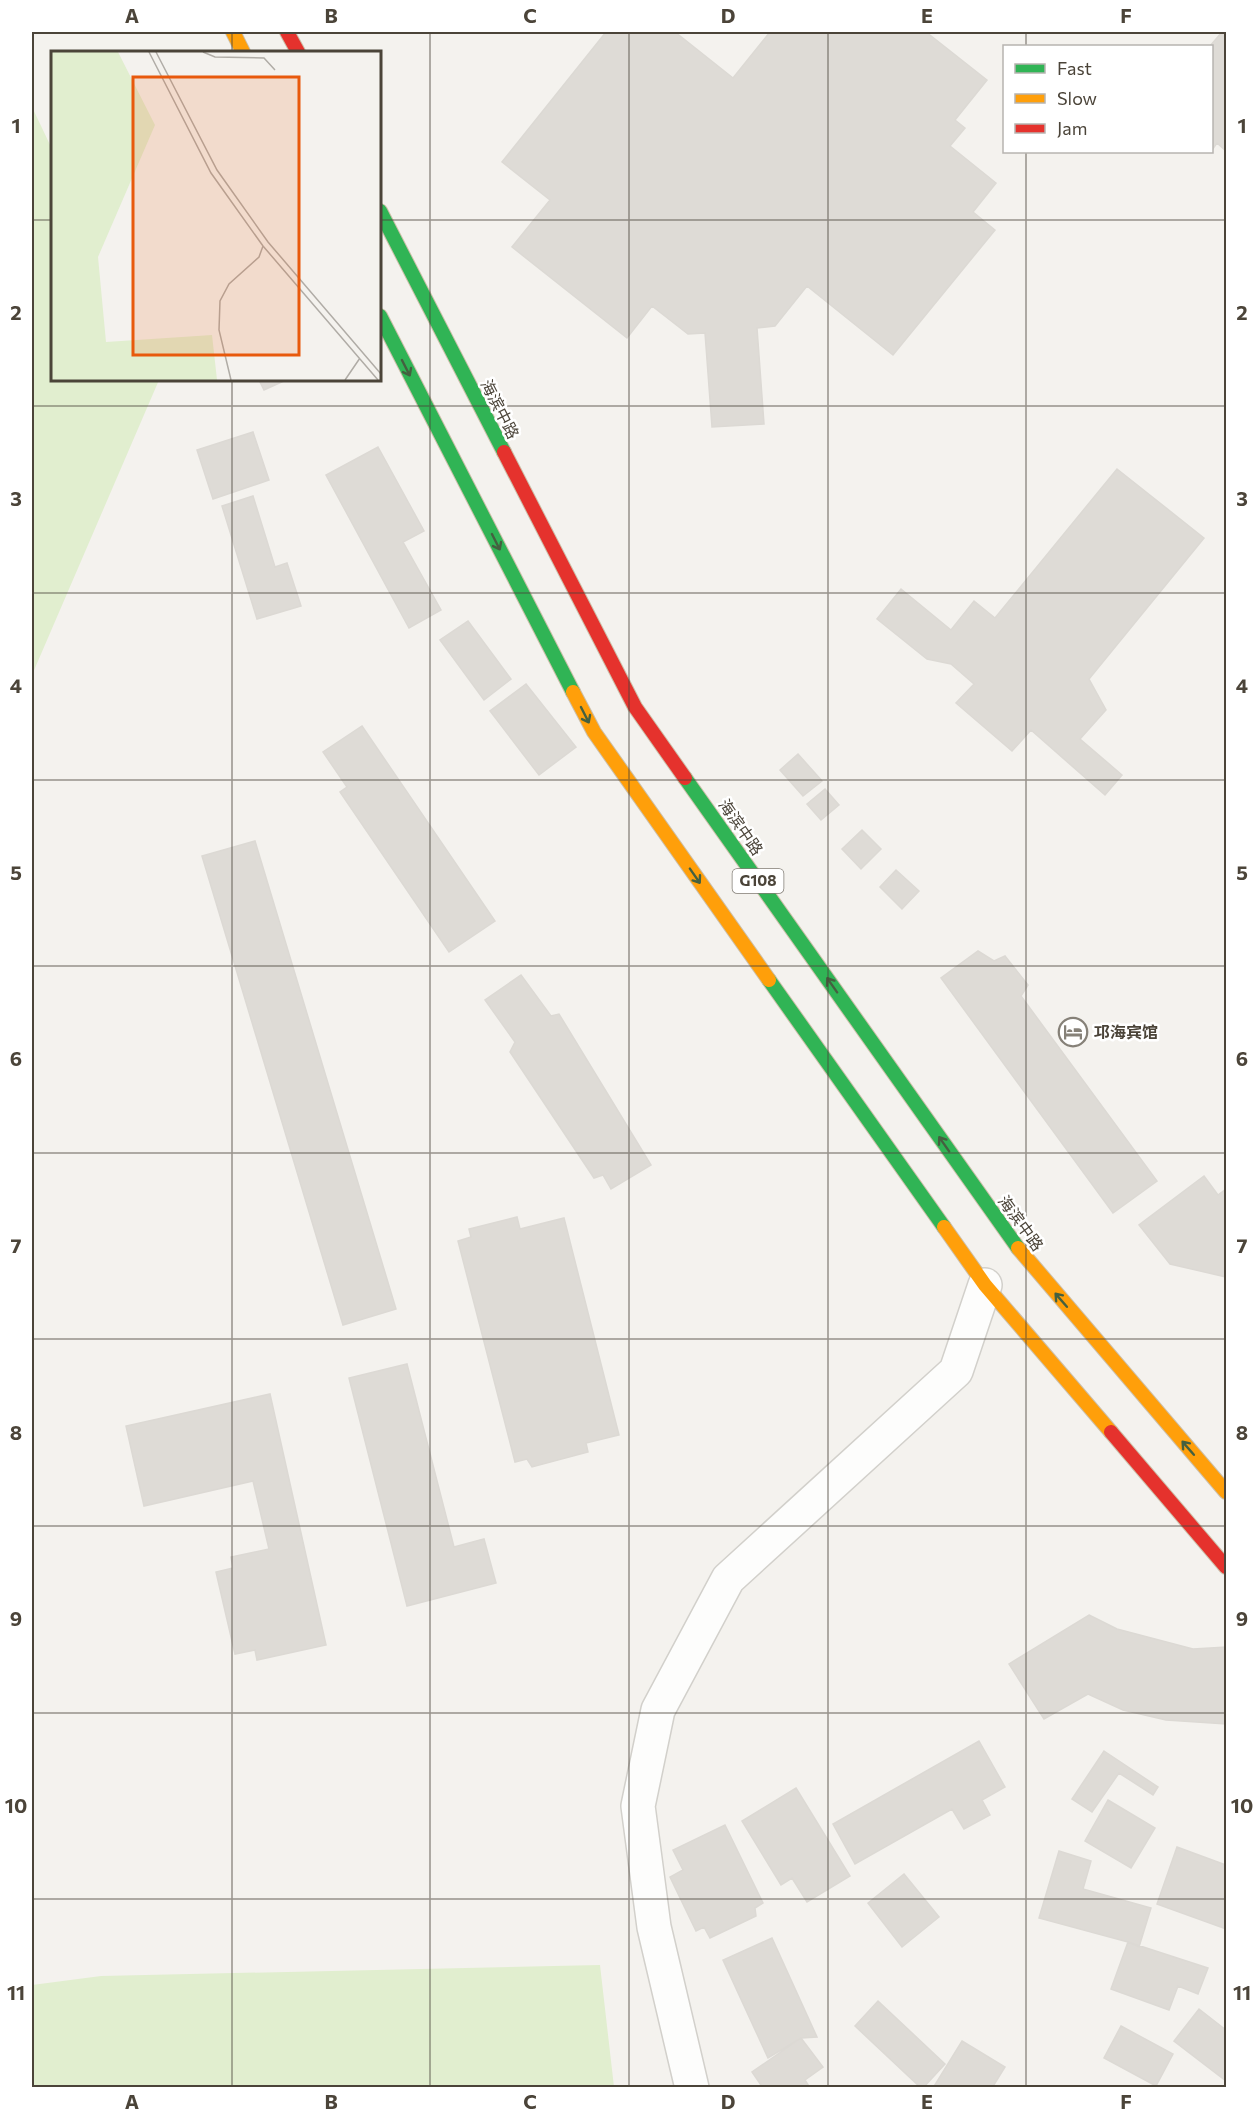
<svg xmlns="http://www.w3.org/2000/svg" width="1258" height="2119" font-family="Commissioner,'Noto Sans SC',sans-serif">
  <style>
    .green { fill: #e1eecf }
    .building { fill: #dedbd6; stroke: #dcd9d4; stroke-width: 1.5 }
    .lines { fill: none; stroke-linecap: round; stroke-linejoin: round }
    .street-casing { stroke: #d2d0cb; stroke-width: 36 }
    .fast-casing { stroke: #ccbfa9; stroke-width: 16 }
    .slow-casing { stroke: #ccbfa9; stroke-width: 16 }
    .jam-casing { stroke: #ccbfa9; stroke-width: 16 }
    .street { stroke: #fdfdfc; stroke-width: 33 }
    .fast { stroke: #30b455; stroke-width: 14 }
    .slow { stroke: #ff9f0a; stroke-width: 14 }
    .jam { stroke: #e5322d; stroke-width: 14 }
    .oneway { stroke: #446040 }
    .grid { fill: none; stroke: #4b4439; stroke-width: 1.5; stroke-opacity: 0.55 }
    .labels { text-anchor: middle; stroke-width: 5; stroke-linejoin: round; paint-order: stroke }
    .shield { fill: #fff; stroke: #817c74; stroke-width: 1.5 }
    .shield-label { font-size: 15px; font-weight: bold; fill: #4b4439 }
    .street-label { font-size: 16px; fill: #4b4439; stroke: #fff }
    .poi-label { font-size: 16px; font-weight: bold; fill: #4b4439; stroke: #fff; text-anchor: start }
    .inset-road { fill: none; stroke: #b0aca6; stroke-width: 1.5 }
    .view { fill: #e8590c; fill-opacity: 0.15; stroke: #e8590c; stroke-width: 3 }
    .inset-edge { fill: none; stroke: #4b4439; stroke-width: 3 }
    .neatline { fill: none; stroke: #4b4439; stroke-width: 2 }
    .grid-label { font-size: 20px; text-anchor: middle; font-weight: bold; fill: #4b4439 }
  </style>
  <rect width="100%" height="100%" fill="#f4f2ee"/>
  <path class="green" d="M 32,107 L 52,149 L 52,380 L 159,380 L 32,675 Z
    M 600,1965 L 614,2087 L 32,2087 L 32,1985 L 101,1976 Z"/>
  <path class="building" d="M 606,32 L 675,32 L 733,78 L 770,32 L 926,32 L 987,80 L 955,120 L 965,128 L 950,146 L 996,183 L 973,212 L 995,230 L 893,355 L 807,286 L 775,326 L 757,328 L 764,424 L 712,427 L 705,333 L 688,334 L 652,306 L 627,338 L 512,247 L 550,200 L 502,162 Z
    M 1222,32 L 1226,32 L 1226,151 L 1217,143 L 1212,150 L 1212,46 L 1210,46 Z
    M 259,380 L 286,380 L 264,390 Z
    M 253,432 L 269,480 L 213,499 L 197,450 Z
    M 378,447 L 424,531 L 403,542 L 441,610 L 409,628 L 326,475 Z
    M 1117,469 L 1204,538 L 1089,679 L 1106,710 L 1080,739 L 1122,775 L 1105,795 L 1031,730 L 1012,751 L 956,703 L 974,684 L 951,664 L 927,659 L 877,619 L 901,589 L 951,630 L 974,601 L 995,618 Z
    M 253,496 L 275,567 L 287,563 L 301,606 L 257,619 L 222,506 Z
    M 468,621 L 511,679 L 484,700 L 440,640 Z
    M 526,684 L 576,747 L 539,775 L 490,711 Z
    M 362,726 L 495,921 L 449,952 L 340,792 L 347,787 L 323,752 Z
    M 798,754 L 822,781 L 803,796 L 780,770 Z
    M 825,789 L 839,805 L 821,820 L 807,804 Z
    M 862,830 L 881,849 L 861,869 L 842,849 Z
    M 255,841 L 396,1309 L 343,1325 L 202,856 Z
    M 896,870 L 919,891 L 902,909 L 880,887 Z
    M 978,951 L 994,961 L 1005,956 L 1028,985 L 1021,996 L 1157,1181 L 1113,1213 L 941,978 Z
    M 521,975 L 551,1016 L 559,1014 L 651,1165 L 611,1189 L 603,1175 L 594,1178 L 510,1052 L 515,1042 L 485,1000 Z
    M 1204,1176 L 1218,1195 L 1226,1189 L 1226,1277 L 1170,1264 L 1139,1225 Z
    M 517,1217 L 520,1229 L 564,1218 L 619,1435 L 586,1443 L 588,1452 L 532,1467 L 527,1459 L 515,1462 L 458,1241 L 471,1237 L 469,1229 Z
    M 407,1364 L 454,1547 L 484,1539 L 496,1583 L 407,1606 L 349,1378 Z
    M 270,1394 L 326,1645 L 257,1660 L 255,1650 L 235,1654 L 216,1572 L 233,1568 L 231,1557 L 269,1549 L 253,1481 L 144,1506 L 126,1426 Z
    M 1089,1615 L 1117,1629 L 1193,1649 L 1226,1647 L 1226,1724 L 1166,1720 L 1123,1710 L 1088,1694 L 1044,1719 L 1009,1664 Z
    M 979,1741 L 1005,1787 L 982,1800 L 990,1815 L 964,1829 L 952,1809 L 855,1864 L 833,1824 Z
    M 1104,1751 L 1158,1787 L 1153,1795 L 1119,1773 L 1092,1812 L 1072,1799 Z
    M 796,1788 L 850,1876 L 807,1902 L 792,1878 L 781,1885 L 742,1821 Z
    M 1108,1800 L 1155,1828 L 1131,1868 L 1085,1841 Z
    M 725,1825 L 763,1903 L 755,1908 L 756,1916 L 710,1938 L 704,1927 L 696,1931 L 670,1877 L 683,1870 L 673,1850 Z
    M 1177,1847 L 1226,1865 L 1226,1929 L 1157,1904 Z
    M 1059,1851 L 1091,1861 L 1083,1889 L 1151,1908 L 1139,1947 L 1128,1942 L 1039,1918 Z
    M 904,1874 L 939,1917 L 902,1947 L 868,1903 Z
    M 772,1938 L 817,2037 L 801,2038 L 768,2058 L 723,1960 Z
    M 1128,1942 L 1208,1968 L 1198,1994 L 1178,1986 L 1169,2010 L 1111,1989 Z
    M 878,2001 L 945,2064 L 923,2088 L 921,2088 L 855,2026 Z
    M 1199,2009 L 1226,2030 L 1226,2081 L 1174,2041 Z
    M 1121,2026 L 1173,2054 L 1156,2086 L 1104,2058 Z
    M 801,2038 L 823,2067 L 805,2080 L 810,2088 L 763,2088 L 752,2072 Z
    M 962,2041 L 1005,2067 L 992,2088 L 933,2088 Z"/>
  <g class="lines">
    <g class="street-casing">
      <path id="street" d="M 692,2088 L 654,1927 L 638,1806 L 658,1710 L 728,1579 L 956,1371 L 985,1285"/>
    </g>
    <g class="fast-casing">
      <path id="fast" d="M 380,211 L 504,452
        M 380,316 L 573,692
        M 685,778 L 1018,1248
        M 769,980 L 944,1227"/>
    </g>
    <g class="slow-casing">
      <path id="slow" d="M 233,32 L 243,52
        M 573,692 L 594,732 L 769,980
        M 944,1227 L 985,1285 L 1111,1432
        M 1018,1248 L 1226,1492"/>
    </g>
    <g class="jam-casing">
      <path id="jam" d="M 287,32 L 298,52
        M 504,452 L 635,707 L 685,778
        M 1111,1432 L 1226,1567"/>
    </g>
    <use href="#street" class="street"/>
    <use href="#fast" class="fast"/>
    <use href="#slow" class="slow"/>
    <use href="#jam" class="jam"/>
  </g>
  <defs><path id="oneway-shaft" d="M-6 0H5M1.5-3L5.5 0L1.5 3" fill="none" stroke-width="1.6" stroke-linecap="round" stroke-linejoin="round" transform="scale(1.5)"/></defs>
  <g class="oneway">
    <use href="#oneway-shaft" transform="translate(406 368) rotate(63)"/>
    <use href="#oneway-shaft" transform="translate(496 542) rotate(63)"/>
    <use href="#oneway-shaft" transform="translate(585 715) rotate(63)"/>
    <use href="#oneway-shaft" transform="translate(695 876) rotate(55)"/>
    <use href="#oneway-shaft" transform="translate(832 985) rotate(-125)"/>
    <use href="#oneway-shaft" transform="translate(944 1144) rotate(-125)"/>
    <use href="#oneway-shaft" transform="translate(1061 1300) rotate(-131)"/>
    <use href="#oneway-shaft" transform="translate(1188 1448) rotate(-131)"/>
  </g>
  <path class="grid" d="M 232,32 L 232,52M 430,32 L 430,2088M 629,32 L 629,2088M 828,32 L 828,2088M 1026,32 L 1026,46M 1026,152 L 1026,2088M 32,220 L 52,220M 380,220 L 1226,220M 232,380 L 232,2088M 32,406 L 1226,406M 32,593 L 1226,593M 32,780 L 1226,780M 32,966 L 1226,966M 32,1153 L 1226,1153M 32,1339 L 1226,1339M 32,1526 L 1226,1526M 32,1713 L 1226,1713M 32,1899 L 1226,1899"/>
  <defs>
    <g id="hotel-ring" transform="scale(1.5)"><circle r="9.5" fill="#fff" stroke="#868178" stroke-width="1.5"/><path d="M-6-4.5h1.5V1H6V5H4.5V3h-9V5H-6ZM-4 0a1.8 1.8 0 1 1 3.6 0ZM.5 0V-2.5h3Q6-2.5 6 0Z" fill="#868178"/></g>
  </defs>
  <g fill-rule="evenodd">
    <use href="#hotel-ring" x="1073" y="1032"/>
  </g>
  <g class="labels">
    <rect class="shield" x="732.5" y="869" width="51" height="24" rx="4.5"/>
    <g class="shield-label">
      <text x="758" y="886">G108</text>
    </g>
    <g class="street-label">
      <text transform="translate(500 409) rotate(63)" y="6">海滨中路</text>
      <text transform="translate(741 827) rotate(55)" y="6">海滨中路</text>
      <text transform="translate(1021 1223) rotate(54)" y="6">海滨中路</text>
    </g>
    <g class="poi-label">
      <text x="1094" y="1038">邛海宾馆</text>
    </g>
  </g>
  <g transform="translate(51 51)">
    <rect width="330" height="330" fill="#f4f2ee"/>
    <path d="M 0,1 L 67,1 L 104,74 L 47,206 L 55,291 L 161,284 L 166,329 L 0,329 Z" fill="#e1eecf"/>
    <path class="inset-road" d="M 98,1 L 160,122 L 212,195 L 327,329M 105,1 L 166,119 L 217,191 L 330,323M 152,1 L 164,6 L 213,7 L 224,19M 180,329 L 168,279 L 169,250 L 178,233 L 208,206 L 212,195M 294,329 L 309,307"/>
    <path class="view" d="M 82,26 L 248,26 L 248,304 L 82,304 Z"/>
    <rect width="330" height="330" class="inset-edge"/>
  </g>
  <rect width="1258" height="2119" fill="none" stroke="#ffffff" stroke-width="66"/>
  <rect x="1003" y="45" width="210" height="108" fill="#ffffff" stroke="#b7b4b0" stroke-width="1.5"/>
  <rect x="1015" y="64" width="30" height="9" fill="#30b455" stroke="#b7b4b0" stroke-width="1.5"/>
  <text x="1057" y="75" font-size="18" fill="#4b4439">Fast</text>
  <rect x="1015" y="94" width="30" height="9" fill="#ff9f0a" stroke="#b7b4b0" stroke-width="1.5"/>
  <text x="1057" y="105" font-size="18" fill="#4b4439">Slow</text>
  <rect x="1015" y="124" width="30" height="9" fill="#e5322d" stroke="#b7b4b0" stroke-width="1.5"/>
  <text x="1057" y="135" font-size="18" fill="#4b4439">Jam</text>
  <rect x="33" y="33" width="1192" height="2053" class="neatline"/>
  <g class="grid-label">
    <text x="132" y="23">A</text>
    <text x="331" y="23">B</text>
    <text x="530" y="23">C</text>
    <text x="728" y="23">D</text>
    <text x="927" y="23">E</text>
    <text x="1126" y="23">F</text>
    <text x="16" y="133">1</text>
    <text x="1242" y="133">1</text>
    <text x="16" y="320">2</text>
    <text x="1242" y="320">2</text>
    <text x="16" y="506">3</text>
    <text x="1242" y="506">3</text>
    <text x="16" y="693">4</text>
    <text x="1242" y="693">4</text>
    <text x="16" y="880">5</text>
    <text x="1242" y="880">5</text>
    <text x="16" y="1066">6</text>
    <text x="1242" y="1066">6</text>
    <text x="16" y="1253">7</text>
    <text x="1242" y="1253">7</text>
    <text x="16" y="1440">8</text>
    <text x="1242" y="1440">8</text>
    <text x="16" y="1626">9</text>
    <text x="1242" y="1626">9</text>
    <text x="16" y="1813">10</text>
    <text x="1242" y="1813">10</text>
    <text x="16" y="2000">11</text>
    <text x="1242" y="2000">11</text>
    <text x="132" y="2109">A</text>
    <text x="331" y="2109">B</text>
    <text x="530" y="2109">C</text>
    <text x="728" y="2109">D</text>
    <text x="927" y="2109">E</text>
    <text x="1126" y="2109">F</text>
  </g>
</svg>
